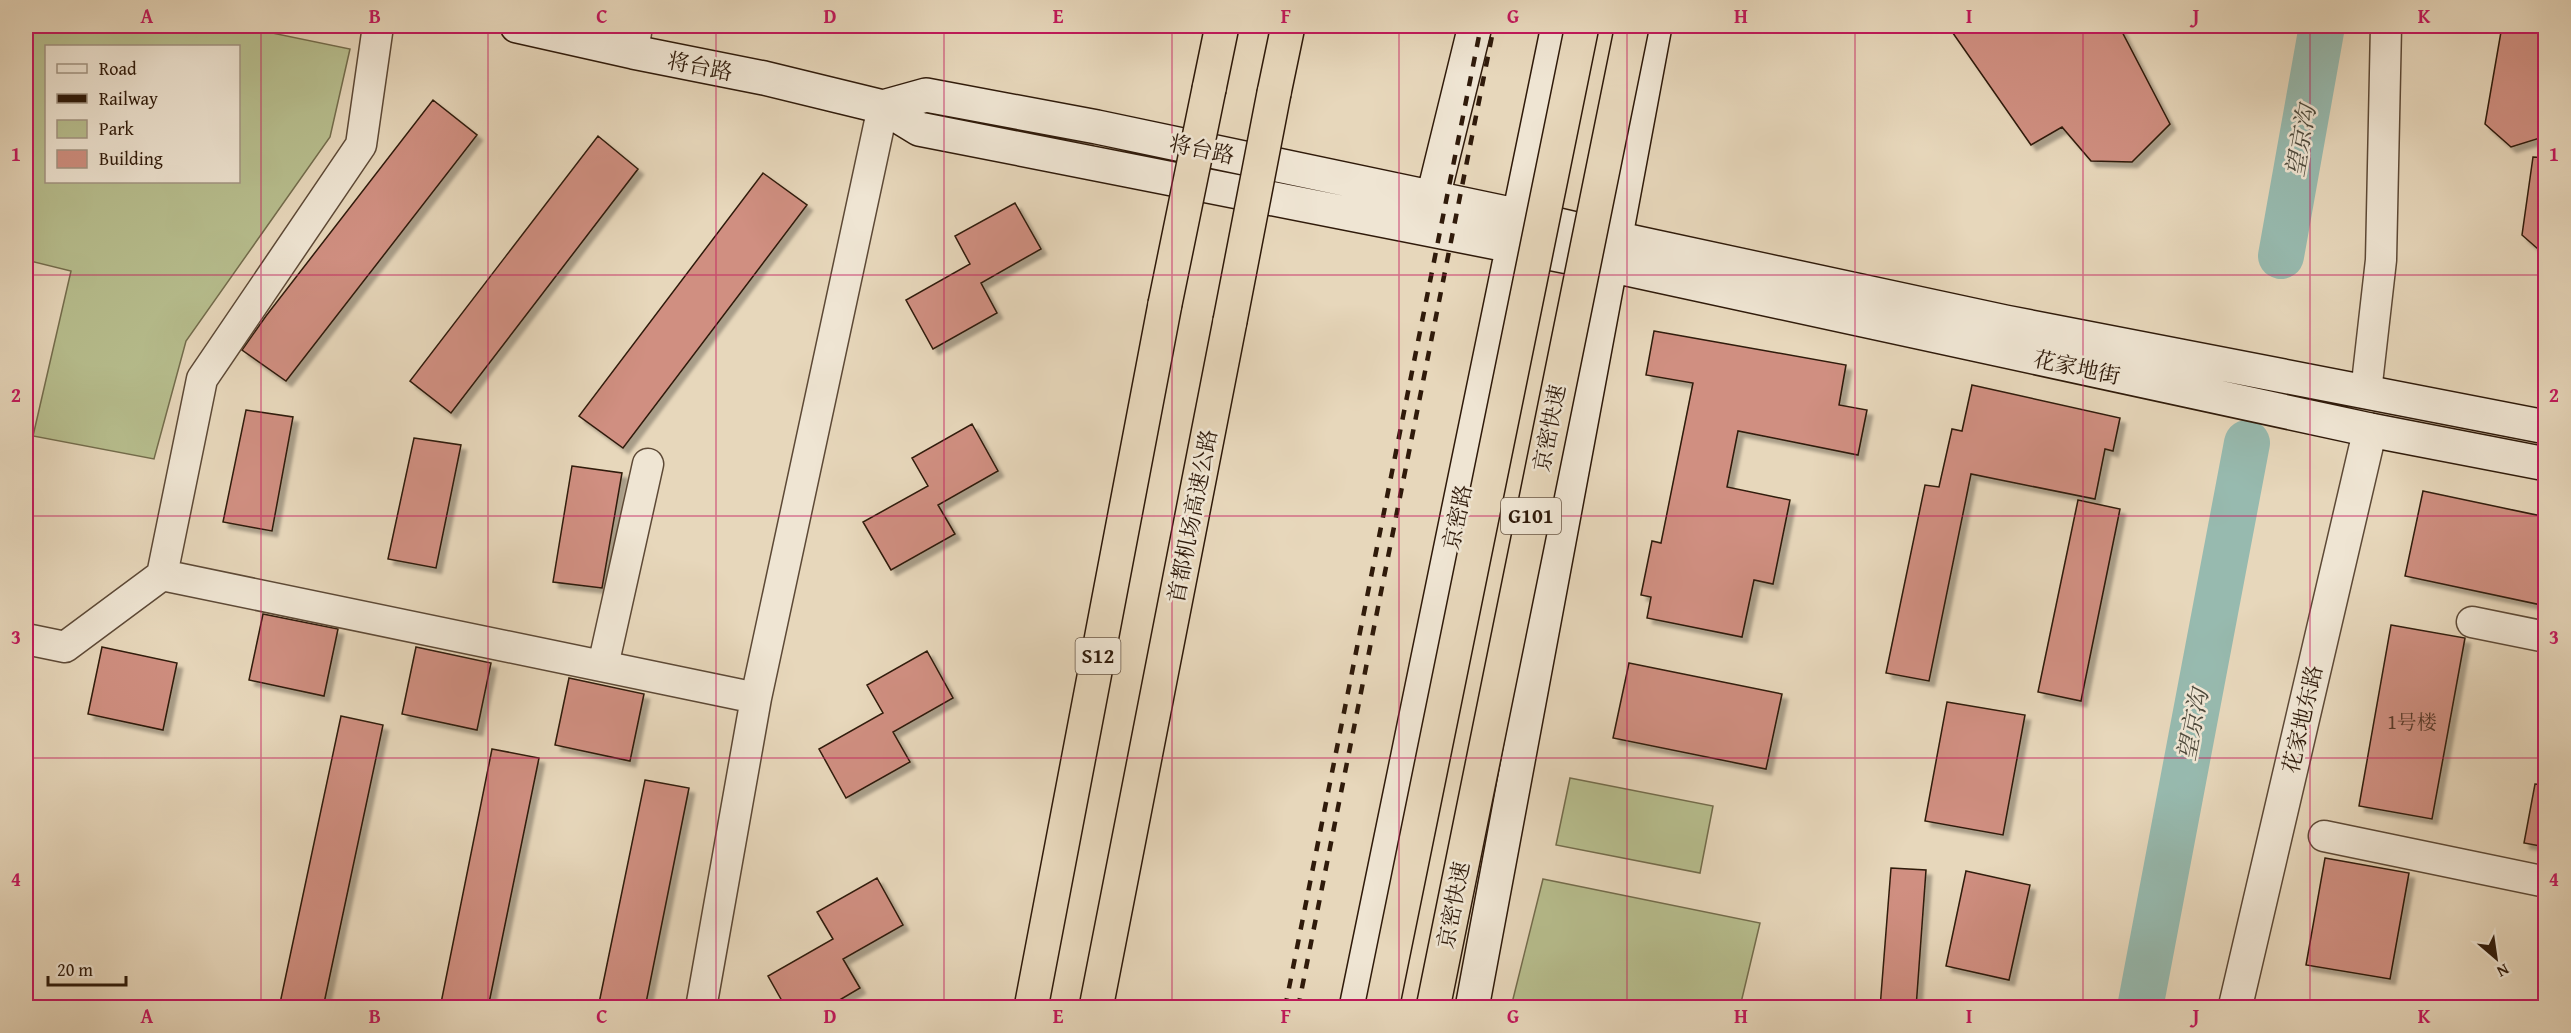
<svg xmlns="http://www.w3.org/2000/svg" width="2571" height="1033" font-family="'Gentium Book Plus','Noto Serif SC',serif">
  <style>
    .green { fill: #b7be8e; stroke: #736c4c; stroke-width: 1.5; fill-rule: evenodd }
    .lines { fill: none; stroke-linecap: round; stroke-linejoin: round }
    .river { stroke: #97baaf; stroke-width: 46 }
    .building { fill: #d08f81; stroke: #2f1a0a; stroke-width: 1.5; filter: url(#shadow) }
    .minor-casing { stroke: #5d4936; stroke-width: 33 }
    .tertiary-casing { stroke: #5d4936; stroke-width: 36 }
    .secondary-casing { stroke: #2f1a0a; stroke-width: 36 }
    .motorway-casing { stroke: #2f1a0a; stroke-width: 36 }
    .minor { stroke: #efe5d3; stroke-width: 30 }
    .tertiary { stroke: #efe5d3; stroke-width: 33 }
    .secondary { stroke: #efe5d3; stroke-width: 33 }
    .motorway { stroke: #e7d7bb; stroke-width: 33 }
    .rail { stroke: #2f1a0a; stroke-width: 4.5; stroke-dasharray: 10 10; stroke-linecap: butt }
    .trunk-bridge-casing { stroke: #2f1a0a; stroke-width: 36; stroke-linecap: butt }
    .motorway-bridge-casing { stroke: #2f1a0a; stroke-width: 36; stroke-linecap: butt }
    .trunk-bridge { stroke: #e7d7bb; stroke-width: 33 }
    .motorway-bridge { stroke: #e7d7bb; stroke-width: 33 }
    .grid { fill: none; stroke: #c2185b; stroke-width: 1.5; stroke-opacity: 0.55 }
    .labels { text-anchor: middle; stroke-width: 5; stroke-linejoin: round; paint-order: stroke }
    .number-label { font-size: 20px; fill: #573728 }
    .shield { fill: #efe5d3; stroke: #695746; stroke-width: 1.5 }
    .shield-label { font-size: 21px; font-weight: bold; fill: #2f1a0a }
    .street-label { font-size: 22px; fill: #2f1a0a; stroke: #efe5d3 }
    .water-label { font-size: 24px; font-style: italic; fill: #4e4a3c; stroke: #efe5d3 }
    .neatline { fill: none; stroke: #c2185b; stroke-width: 2 }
    .grid-label { font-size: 20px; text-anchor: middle; font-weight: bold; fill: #c2185b }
  </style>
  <defs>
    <filter id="shadow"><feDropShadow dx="5.5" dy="5.5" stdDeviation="1.5" flood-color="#0004"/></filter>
  </defs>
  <rect width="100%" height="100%" fill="#e7d7bb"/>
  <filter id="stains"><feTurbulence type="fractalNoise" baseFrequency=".00333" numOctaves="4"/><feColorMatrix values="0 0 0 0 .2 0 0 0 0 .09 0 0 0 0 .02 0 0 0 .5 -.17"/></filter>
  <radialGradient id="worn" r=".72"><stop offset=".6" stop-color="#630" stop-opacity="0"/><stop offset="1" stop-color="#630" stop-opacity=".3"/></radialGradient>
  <path class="green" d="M 26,26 L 238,26 L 350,49 L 330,137 L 186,341 L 154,459 L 33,436 L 71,271 L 26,260 ZM 46,46 L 238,46 L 238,182 L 46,182 Z
    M 1570,778 L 1713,806 L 1700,873 L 1556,845 Z
    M 1543,879 L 1760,923 L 1740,1007 L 1511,1007 Z"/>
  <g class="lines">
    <path class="river" d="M 2281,256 L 2322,26
      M 2140,1008 L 2247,443"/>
  </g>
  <path class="building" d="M 1948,26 L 2119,26 L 2170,124 L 2132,162 L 2091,161 L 2062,127 L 2031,145 Z
    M 2502,26 L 2546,26 L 2546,136 L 2511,147 L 2485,124 Z
    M 433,100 L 477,135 L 286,381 L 242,350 L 266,316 Z
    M 598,136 L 638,169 L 451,413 L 410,381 Z
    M 2533,157 L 2546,158 L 2546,256 L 2522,235 Z
    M 763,173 L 807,205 L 623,448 L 579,416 Z
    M 1015,203 L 1041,249 L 981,283 L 997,313 L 933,349 L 906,300 L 970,264 L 955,236 Z
    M 1654,331 L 1846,365 L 1839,405 L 1867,410 L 1858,455 L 1738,431 L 1727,487 L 1790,500 L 1773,584 L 1754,580 L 1742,637 L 1647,618 L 1651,597 L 1641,595 L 1652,541 L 1661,543 L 1693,383 L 1646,375 Z
    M 1972,385 L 2120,418 L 2113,451 L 2105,449 L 2095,499 L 1971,474 L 1929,681 L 1886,673 L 1925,485 L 1939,487 L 1952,429 L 1962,431 Z
    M 246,410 L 293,417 L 272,531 L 223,522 Z
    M 972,424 L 998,471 L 938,505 L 955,534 L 891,570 L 863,522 L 928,486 L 912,458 Z
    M 414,438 L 461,445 L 436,568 L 388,559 Z
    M 572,466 L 622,473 L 602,588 L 553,582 Z
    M 2423,491 L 2546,517 L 2546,606 L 2405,576 Z
    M 2078,500 L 2120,509 L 2081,701 L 2038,692 Z
    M 263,614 L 338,629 L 324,696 L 249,680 Z
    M 2391,625 L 2465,638 L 2432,819 L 2359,806 Z
    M 102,647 L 177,663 L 163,730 L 88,714 Z
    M 416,647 L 491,663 L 477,730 L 402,714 Z
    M 927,651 L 953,698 L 893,732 L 910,762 L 846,798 L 819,749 L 883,713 L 867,685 Z
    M 1629,663 L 1782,694 L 1766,769 L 1613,738 Z
    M 569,678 L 644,694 L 630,761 L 555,745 Z
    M 1947,702 L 2025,715 L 2003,835 L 1925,821 Z
    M 341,716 L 383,725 L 323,1008 L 279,1008 Z
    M 492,749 L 539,758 L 488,1008 L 440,1008 Z
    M 645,780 L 689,788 L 645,1008 L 598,1008 Z
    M 2535,784 L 2546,785 L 2546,847 L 2524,843 Z
    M 2325,858 L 2409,873 L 2390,979 L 2306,965 Z
    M 1891,868 L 1926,870 L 1916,1008 L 1880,1008 Z
    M 1966,871 L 2030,885 L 2009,980 L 1946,966 Z
    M 877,878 L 903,925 L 843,959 L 860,988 L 826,1008 L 786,1008 L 768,976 L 833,939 L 817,912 Z"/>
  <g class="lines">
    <g class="minor-casing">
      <path id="minor" d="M 633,52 L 637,26
        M 2366,392 L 2381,260 L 2386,26
        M 162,575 L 756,698
        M 2472,622 L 2546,637
        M 26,639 L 65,647 L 162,575 L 202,379 L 361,145 L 378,26
        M 603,666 L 648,464
        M 2324,836 L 2546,882
        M 701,1008 L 756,698 L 883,107"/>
    </g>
    <g class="tertiary-casing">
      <path id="tertiary" d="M 2235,1008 L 2370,430"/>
    </g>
    <g class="secondary-casing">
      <path id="secondary" d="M 517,26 L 633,52 L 764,78 L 883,107 L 919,129 L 1609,265 L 2370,430 L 2546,464
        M 883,107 L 926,95 L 1097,127 L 1520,216 L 1615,238 L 2005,322 L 2546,427
        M 1433,197 L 1475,26
        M 1356,1008 L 1558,26
        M 1472,1008 L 1655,26"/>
    </g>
    <g class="motorway-casing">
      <path id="motorway" d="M 1209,89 L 1222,26
        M 1274,93 L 1288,26
        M 1031,1008 L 1165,304
        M 1096,1008 L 1230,321"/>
    </g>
    <use href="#minor" class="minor"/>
    <use href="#tertiary" class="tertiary"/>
    <use href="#secondary" class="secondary"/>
    <use href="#motorway" class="motorway"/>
    <path class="rail" d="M 1285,1008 L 1481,26
      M 1298,1008 L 1494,26"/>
    <g class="trunk-bridge-casing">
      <path id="trunk-bridge" d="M 1382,1008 L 1582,26
        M 1433,1008 L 1632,26"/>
    </g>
    <g class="motorway-bridge-casing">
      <path id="motorway-bridge" d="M 1165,304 L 1209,89
        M 1230,321 L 1274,93"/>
    </g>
    <use href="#trunk-bridge" class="trunk-bridge"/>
    <use href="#motorway-bridge" class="motorway-bridge"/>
  </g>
  <path class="grid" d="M 261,26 L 261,1008M 488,26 L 488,1008M 716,26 L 716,1008M 944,26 L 944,1008M 1172,26 L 1172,1008M 1399,26 L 1399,1008M 1627,26 L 1627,1008M 1855,26 L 1855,1008M 2083,26 L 2083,1008M 2310,26 L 2310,1008M 26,275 L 2546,275M 26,516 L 2546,516M 26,758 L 2546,758"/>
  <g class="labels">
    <g class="number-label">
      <text x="2412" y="729">1号楼</text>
    </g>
    <g class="shield">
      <rect x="1501" y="498" width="60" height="36" rx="4.5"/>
      <rect x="1075.5" y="638" width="45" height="36" rx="4.5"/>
    </g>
    <g class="shield-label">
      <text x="1531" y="523">G101</text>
      <text x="1098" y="663">S12</text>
    </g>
    <g class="street-label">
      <text transform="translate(700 66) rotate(11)" y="8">将台路</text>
      <text transform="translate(1202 149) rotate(12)" y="8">将台路</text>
      <text transform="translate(2077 367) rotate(12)" y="8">花家地街</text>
      <text transform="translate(1549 428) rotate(-79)" y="8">京密快速</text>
      <text transform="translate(1192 516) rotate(-79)" y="8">首都机场高速公路</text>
      <text transform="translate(1457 517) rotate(-78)" y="8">京密路</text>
      <text transform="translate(2302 719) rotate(-77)" y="8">花家地东路</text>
      <text transform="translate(1453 905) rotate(-79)" y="8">京密快速</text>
    </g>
    <g class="water-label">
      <text transform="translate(2301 141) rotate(-80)" y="8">望京沟</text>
      <text transform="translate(2193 725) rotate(-79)" y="8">望京沟</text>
    </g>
  </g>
  <rect width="2571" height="1033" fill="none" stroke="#e7d7bb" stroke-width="66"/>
  <rect x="45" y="45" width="195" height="138" fill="#efe5d3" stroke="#a29483" stroke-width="1.5"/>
  <rect x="57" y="64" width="30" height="9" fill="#efe5d3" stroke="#a29483" stroke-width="1.5"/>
  <text x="99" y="75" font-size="18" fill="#2f1a0a">Road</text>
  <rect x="57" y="94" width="30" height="9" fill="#2f1a0a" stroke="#a29483" stroke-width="1.5"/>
  <text x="99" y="105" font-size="18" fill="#2f1a0a">Railway</text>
  <rect x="57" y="120" width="30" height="18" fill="#b7be8e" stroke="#a29483" stroke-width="1.5"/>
  <text x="99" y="135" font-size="18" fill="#2f1a0a">Park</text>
  <rect x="57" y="150" width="30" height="18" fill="#d08f81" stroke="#a29483" stroke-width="1.5"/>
  <text x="99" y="165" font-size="18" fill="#2f1a0a">Building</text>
  <g transform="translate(2496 958) rotate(151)" stroke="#efe5d3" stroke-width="4.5" paint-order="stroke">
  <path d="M0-4.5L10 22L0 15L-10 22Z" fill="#2f1a0a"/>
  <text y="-9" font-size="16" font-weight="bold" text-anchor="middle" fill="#2f1a0a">N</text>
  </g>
  <path d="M48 976v9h78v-9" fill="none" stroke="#2f1a0a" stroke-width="3"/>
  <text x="57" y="976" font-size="18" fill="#2f1a0a" stroke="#efe5d3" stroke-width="4.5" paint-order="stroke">20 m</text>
  <rect x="33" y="33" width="2505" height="967" class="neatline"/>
  <g class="grid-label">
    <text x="147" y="23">A</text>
    <text x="375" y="23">B</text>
    <text x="602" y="23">C</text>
    <text x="830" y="23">D</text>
    <text x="1058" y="23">E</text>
    <text x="1286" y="23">F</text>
    <text x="1513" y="23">G</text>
    <text x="1741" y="23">H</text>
    <text x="1969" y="23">I</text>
    <text x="2196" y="23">J</text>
    <text x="2424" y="23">K</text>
    <text x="16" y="161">1</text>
    <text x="2554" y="161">1</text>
    <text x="16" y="402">2</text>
    <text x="2554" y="402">2</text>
    <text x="16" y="644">3</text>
    <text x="2554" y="644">3</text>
    <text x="16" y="886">4</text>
    <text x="2554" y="886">4</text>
    <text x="147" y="1023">A</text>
    <text x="375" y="1023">B</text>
    <text x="602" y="1023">C</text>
    <text x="830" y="1023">D</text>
    <text x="1058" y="1023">E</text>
    <text x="1286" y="1023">F</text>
    <text x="1513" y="1023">G</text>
    <text x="1741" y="1023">H</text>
    <text x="1969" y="1023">I</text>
    <text x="2196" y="1023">J</text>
    <text x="2424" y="1023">K</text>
  </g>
  <rect width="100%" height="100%" filter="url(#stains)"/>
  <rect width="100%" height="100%" fill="url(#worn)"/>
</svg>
